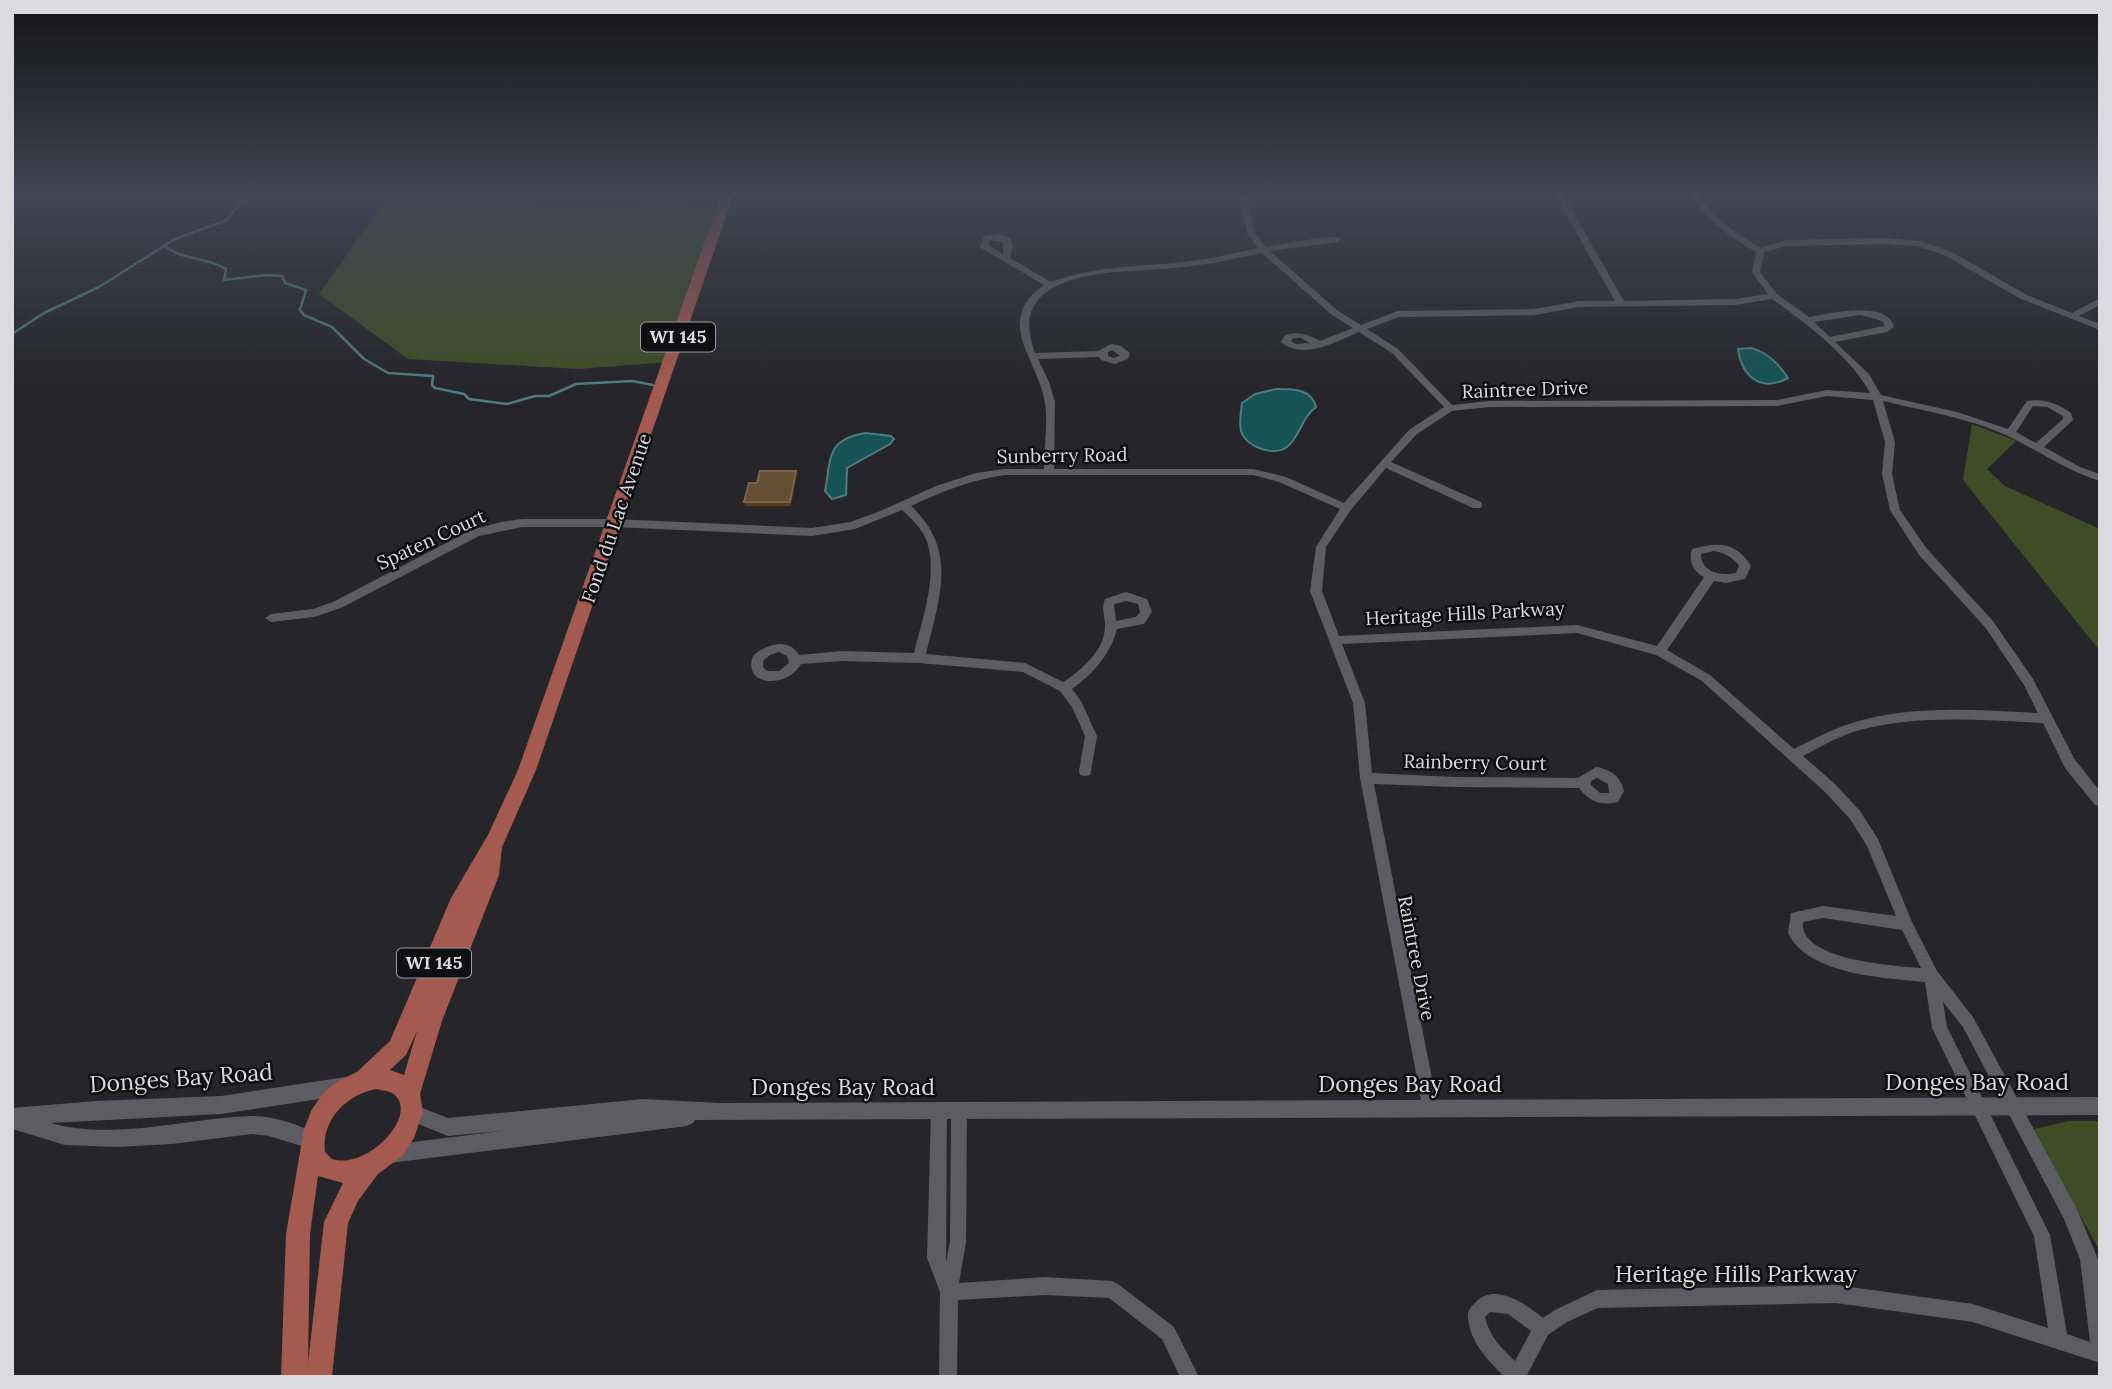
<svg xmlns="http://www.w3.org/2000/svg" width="2112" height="1389" font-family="Lora,serif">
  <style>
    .green { fill: #3f4c26 }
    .water { fill: #155356; stroke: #507c7f; stroke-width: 2 }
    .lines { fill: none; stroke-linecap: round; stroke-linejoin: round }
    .stream { stroke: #507c7f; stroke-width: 2.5 }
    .minor { fill: #5e5c63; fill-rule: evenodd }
    .tertiary { fill: #5e5c63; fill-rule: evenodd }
    .primary { fill: #a55a50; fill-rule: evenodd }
    .wall { fill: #573f1e }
    .shaded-wall { fill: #3d2d1a }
    .building { fill: #654f33; stroke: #78654e; stroke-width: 2 }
    .labels { text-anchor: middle; stroke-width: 5; stroke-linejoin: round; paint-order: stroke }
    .shield { fill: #0f0f11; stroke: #9e9da0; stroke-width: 2 }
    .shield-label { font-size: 18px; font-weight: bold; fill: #dbdade }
    .street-label { font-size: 19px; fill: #dbdade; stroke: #0f0f11 }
    .near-street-label { font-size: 23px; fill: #dbdade; stroke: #0f0f11 }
  </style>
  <rect width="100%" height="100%" fill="#26252a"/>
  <path class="green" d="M 391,193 L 495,193 L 488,206 L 723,208 L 669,362 L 578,369 L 408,359 L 319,294 Z
    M 1972,424 L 2016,441 L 1987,469 L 2005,486 L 2100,529 L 2100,651 L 1963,480 Z
    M 2069,1121 L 2100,1121 L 2100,1252 L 2034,1129 Z"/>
  <path class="water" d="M 1751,348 C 1768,353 1778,363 1788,378 C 1760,393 1742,376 1738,349 Z
    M 1276,389 C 1291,389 1312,388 1316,407 C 1301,418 1300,437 1287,447 C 1274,457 1246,447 1241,431 C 1239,422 1241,411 1242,403 L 1255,394 Z
    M 866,433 L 891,436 L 894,439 L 890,444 L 847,468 L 846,495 L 832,499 L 825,491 C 831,459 826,439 866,433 Z"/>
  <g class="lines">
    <path class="stream" d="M 165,246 C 182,260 207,257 226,269 L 224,280 L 267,275 L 282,276 L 285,283 L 306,290 L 300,310 L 304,315 L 332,327 L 364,359 L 388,373 L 433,376 L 432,385 L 435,388 L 464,394 L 469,399 L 507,404 L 535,396 L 549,396 L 576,384 L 632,381 L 653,385
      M 12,334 L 44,313 L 99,287 L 175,239 L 227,220 L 238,205 L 259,193"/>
    <path class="minor" d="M 1237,193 L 1245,193 L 1256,235 L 1266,247 L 1318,238 L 1340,237 L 1341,239 L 1337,242 L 1270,251 L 1338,311 L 1361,325 L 1398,311 L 1535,309 L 1579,301 L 1615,301 L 1554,193 L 1562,193 L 1624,301 L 1735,299 L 1768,294 L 1752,272 L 1756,252 C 1728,236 1706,219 1688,193 L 1696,193 C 1714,218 1735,233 1761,248 L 1786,240 L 1882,238 L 1919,241 L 1950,251 L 2027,295 L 2072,313 L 2100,298 L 2100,305 L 2079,316 L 2100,324 L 2100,330 L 2021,299 L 1944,255 L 1918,246 L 1882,244 L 1787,246 L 1764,252 L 1760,272 L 1777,294 L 1809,317 C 1829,314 1886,299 1894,327 L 1887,332 L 1835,342 L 1869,374 L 1881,395 L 1957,412 L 2008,429 L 2027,401 C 2043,398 2058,403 2071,413 L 2073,420 L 2044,447 L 2080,467 L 2100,474 L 2100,481 C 2067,471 2039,451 2008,436 C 1969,418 1925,411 1883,401 L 1895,442 L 1892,474 L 1900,510 L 1927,549 L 1993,621 L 2033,679 L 2075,760 L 2100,791 L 2100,806 L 2095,805 L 2065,768 L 2043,723 C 1981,720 1917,714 1856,731 C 1837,737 1820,747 1803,756 L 1835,784 L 1860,811 L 1878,839 L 1912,922 L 1937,971 L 1973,1017 L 2076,1207 L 2098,1259 L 2100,1277 L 2100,1363 L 1973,1322 L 1836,1303 L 1598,1308 L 1567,1322 L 1548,1335 L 1526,1377 L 1505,1377 C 1488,1361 1469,1341 1468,1317 C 1467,1311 1471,1307 1475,1303 C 1494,1281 1526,1304 1543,1318 L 1555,1310 L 1597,1290 L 1836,1285 L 1973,1304 L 2048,1328 L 2034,1236 L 1932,1028 L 1925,982 C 1885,978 1808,975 1788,933 L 1791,913 L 1823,906 L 1896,916 L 1867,846 L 1850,819 L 1825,792 L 1702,681 L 1656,655 L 1577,633 L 1342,644 L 1365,703 L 1372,773 L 1454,777 L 1578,778 L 1596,767 C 1611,770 1620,775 1624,791 L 1618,802 C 1600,806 1590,802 1579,788 L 1454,787 L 1374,784 L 1438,1109 L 1436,1115 L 1430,1117 L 1424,1115 L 1360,778 L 1353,703 L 1310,591 L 1316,547 L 1340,509 L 1279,482 L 1253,475 L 1004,475 C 970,480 941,492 911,506 C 959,551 939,598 926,654 L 1025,663 L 1063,682 C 1082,670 1105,650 1105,626 C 1105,616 1101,609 1105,599 L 1126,592 L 1147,599 L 1152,612 L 1144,624 L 1117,629 C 1110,655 1093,674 1072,689 L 1081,701 L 1097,736 L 1091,771 L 1090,775 L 1085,776 L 1080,775 L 1079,771 L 1085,736 L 1072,707 L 1060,691 L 1023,672 L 919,663 L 842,661 L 801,664 C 788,688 742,688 753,656 C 766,644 788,637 799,655 L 842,651 L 914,653 C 922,620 941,567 924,535 C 918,525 910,517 902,510 L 855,529 L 812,536 L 614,527 L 522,527 L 479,536 L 341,608 L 314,617 L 271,622 L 265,618 L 271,614 L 313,609 L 333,602 L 471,530 L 501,522 L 522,519 L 614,519 L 812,528 L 850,522 L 878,512 L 936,486 L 976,473 L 1004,469 L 1044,469 C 1044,447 1048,424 1045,403 C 1039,360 992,321 1044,285 L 981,248 L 980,246 L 984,236 L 1000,234 L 1010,238 L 1013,245 L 1010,258 L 1051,282 C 1091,267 1131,267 1173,263 C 1202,261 1230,254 1258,248 L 1248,235 ZM 990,240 L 1003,242 L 1003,254 L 989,245 ZM 1262,253 L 1332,315 L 1353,328 L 1320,341 C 1308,334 1298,331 1285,335 L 1281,342 C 1303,361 1337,341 1359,332 L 1392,353 L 1444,407 L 1409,430 L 1344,503 L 1286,477 L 1253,469 L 1054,469 L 1055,402 L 1049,382 L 1038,359 L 1099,357 L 1101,360 L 1115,364 L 1128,359 L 1130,353 L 1121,346 L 1111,344 L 1098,351 L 1035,353 C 1002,267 1120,273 1173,268 C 1203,266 1233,259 1262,253 ZM 1772,299 C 1805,322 1852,358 1870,393 L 1827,390 L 1777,400 L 1489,401 L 1452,405 L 1398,349 L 1367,329 L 1399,317 L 1535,315 L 1579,307 L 1735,305 ZM 1860,315 L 1877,319 L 1884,323 L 1884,326 L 1830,337 L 1814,322 ZM 1293,338 L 1301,338 L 1310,343 L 1296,344 L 1291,341 ZM 1112,350 L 1120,356 L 1114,358 L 1108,356 L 1108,352 ZM 1827,396 L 1873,400 L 1885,442 L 1882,474 L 1890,510 L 1919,555 L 1985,627 L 2024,685 L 2038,713 C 1975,710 1910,704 1849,724 C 1830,730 1812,740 1794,749 L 1710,675 L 1667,650 L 1714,581 L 1726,583 L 1745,579 L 1751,566 C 1736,541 1717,542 1692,549 C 1688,561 1693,571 1704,577 L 1657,646 L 1577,625 L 1339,636 L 1322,591 L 1326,547 L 1350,511 L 1386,468 L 1473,508 L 1481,508 L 1482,505 L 1481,502 L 1391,462 L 1417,434 L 1452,411 L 1489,407 L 1777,406 ZM 2033,406 L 2047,407 L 2063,416 L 2063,419 L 2036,443 L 2016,432 ZM 1714,551 C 1725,553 1733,557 1739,566 L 1736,573 C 1722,576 1701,573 1701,554 ZM 1126,601 L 1138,604 L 1140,612 L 1136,617 L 1116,621 L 1114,604 ZM 779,652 L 787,656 L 789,663 L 779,671 L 767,671 L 763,667 L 763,661 L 770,655 ZM 1597,778 L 1608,784 L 1609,793 L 1600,793 L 1591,785 L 1591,781 ZM 1823,918 L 1902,930 L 1921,968 C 1894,966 1798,960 1803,922 ZM 1943,1002 L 1963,1027 L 2064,1219 L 2080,1259 L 2090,1342 L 2067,1334 L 2050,1235 L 1947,1027 ZM 1490,1312 L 1508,1314 L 1531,1331 L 1515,1361 C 1501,1348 1489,1336 1485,1317 Z
      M 939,1103 L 945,1105 L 947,1111 L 946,1262 L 950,1242 L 951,1111 L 953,1105 L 959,1103 L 965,1105 L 967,1111 L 966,1242 L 959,1283 L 1045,1277 L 1112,1281 L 1118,1284 L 1174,1327 L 1199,1377 L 1180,1377 L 1162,1339 L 1109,1298 L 1045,1295 L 958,1300 L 957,1377 L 939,1377 L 940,1292 L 927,1258 L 931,1111 L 933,1105 Z"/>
    <path class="tertiary" d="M 345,1077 L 351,1080 L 354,1086 L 351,1092 L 345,1095 L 221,1114 L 51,1123 C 113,1141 188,1118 251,1116 C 272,1115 299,1125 318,1134 L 321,1140 L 318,1146 L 312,1149 L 269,1136 L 252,1134 L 172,1144 L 117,1147 L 65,1145 L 12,1129 L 12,1108 L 96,1101 L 221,1096 Z
      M 2100,1097 L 2100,1115 L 695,1120 L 693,1123 L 687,1126 L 389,1163 L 382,1161 L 380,1154 L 382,1147 L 389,1145 L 501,1131 L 448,1136 L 406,1119 L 403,1113 L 406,1107 L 412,1104 L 448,1118 L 643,1099 L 720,1103 Z"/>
    <path class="primary" d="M 722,193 L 734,193 L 536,770 L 502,847 L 499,875 L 442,1021 L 420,1094 L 423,1112 L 414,1138 L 402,1156 L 378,1174 L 358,1201 L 348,1223 L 332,1377 L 281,1377 L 286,1234 L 304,1129 L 312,1109 L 325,1091 L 340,1080 L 357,1072 L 390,1041 L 451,898 L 488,835 L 518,770 ZM 417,1031 L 404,1075 L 390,1070 L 406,1055 ZM 376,1089 C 381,1090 388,1091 392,1093 C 422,1112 368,1171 332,1159 L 325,1152 C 321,1120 346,1095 376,1089 ZM 318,1176 L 343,1183 L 324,1222 L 308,1363 L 310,1234 Z"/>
  </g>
  <path class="wall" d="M 797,475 L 791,506 L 745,506 L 744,502 L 757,483 Z"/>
  <path class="shaded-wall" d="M 796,471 L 797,475 L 791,506 L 790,502 Z"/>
  <path class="building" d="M 760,471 L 796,471 L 790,502 L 744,502 L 749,483 L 757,483 Z"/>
  <linearGradient id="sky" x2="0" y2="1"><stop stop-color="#151417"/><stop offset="0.5" stop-color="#414655"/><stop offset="1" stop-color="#414655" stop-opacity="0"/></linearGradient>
  <rect width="2112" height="388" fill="url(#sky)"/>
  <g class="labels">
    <g class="shield">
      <rect x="641" y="322.5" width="74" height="29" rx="5"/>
      <rect x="397" y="948.5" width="74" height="29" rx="5"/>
    </g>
    <g class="shield-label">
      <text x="678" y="343">WI 145</text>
      <text x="434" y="969">WI 145</text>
    </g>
    <g class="street-label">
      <text transform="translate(1525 389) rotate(-2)" y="7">Raintree Drive</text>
      <text transform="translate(1062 455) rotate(-1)" y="7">Sunberry Road</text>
      <text transform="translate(616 518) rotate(-71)" y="7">Fond du Lac Avenue</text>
      <text transform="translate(431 539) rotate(-25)" y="7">Spaten Court</text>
      <text transform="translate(1465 613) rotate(-3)" y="7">Heritage Hills Parkway</text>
      <text transform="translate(1475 762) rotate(1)" y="7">Rainberry Court</text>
      <text transform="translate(1417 958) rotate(79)" y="7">Raintree Drive</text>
    </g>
    <g class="near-street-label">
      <text transform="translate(181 1078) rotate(-4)" y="8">Donges Bay Road</text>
      <text x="1977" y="1090">Donges Bay Road</text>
      <text x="1410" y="1092">Donges Bay Road</text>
      <text x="843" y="1095">Donges Bay Road</text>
      <text x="1736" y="1282">Heritage Hills Parkway</text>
    </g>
  </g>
  <rect width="2112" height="1389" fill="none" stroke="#dbdade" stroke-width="28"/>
</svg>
